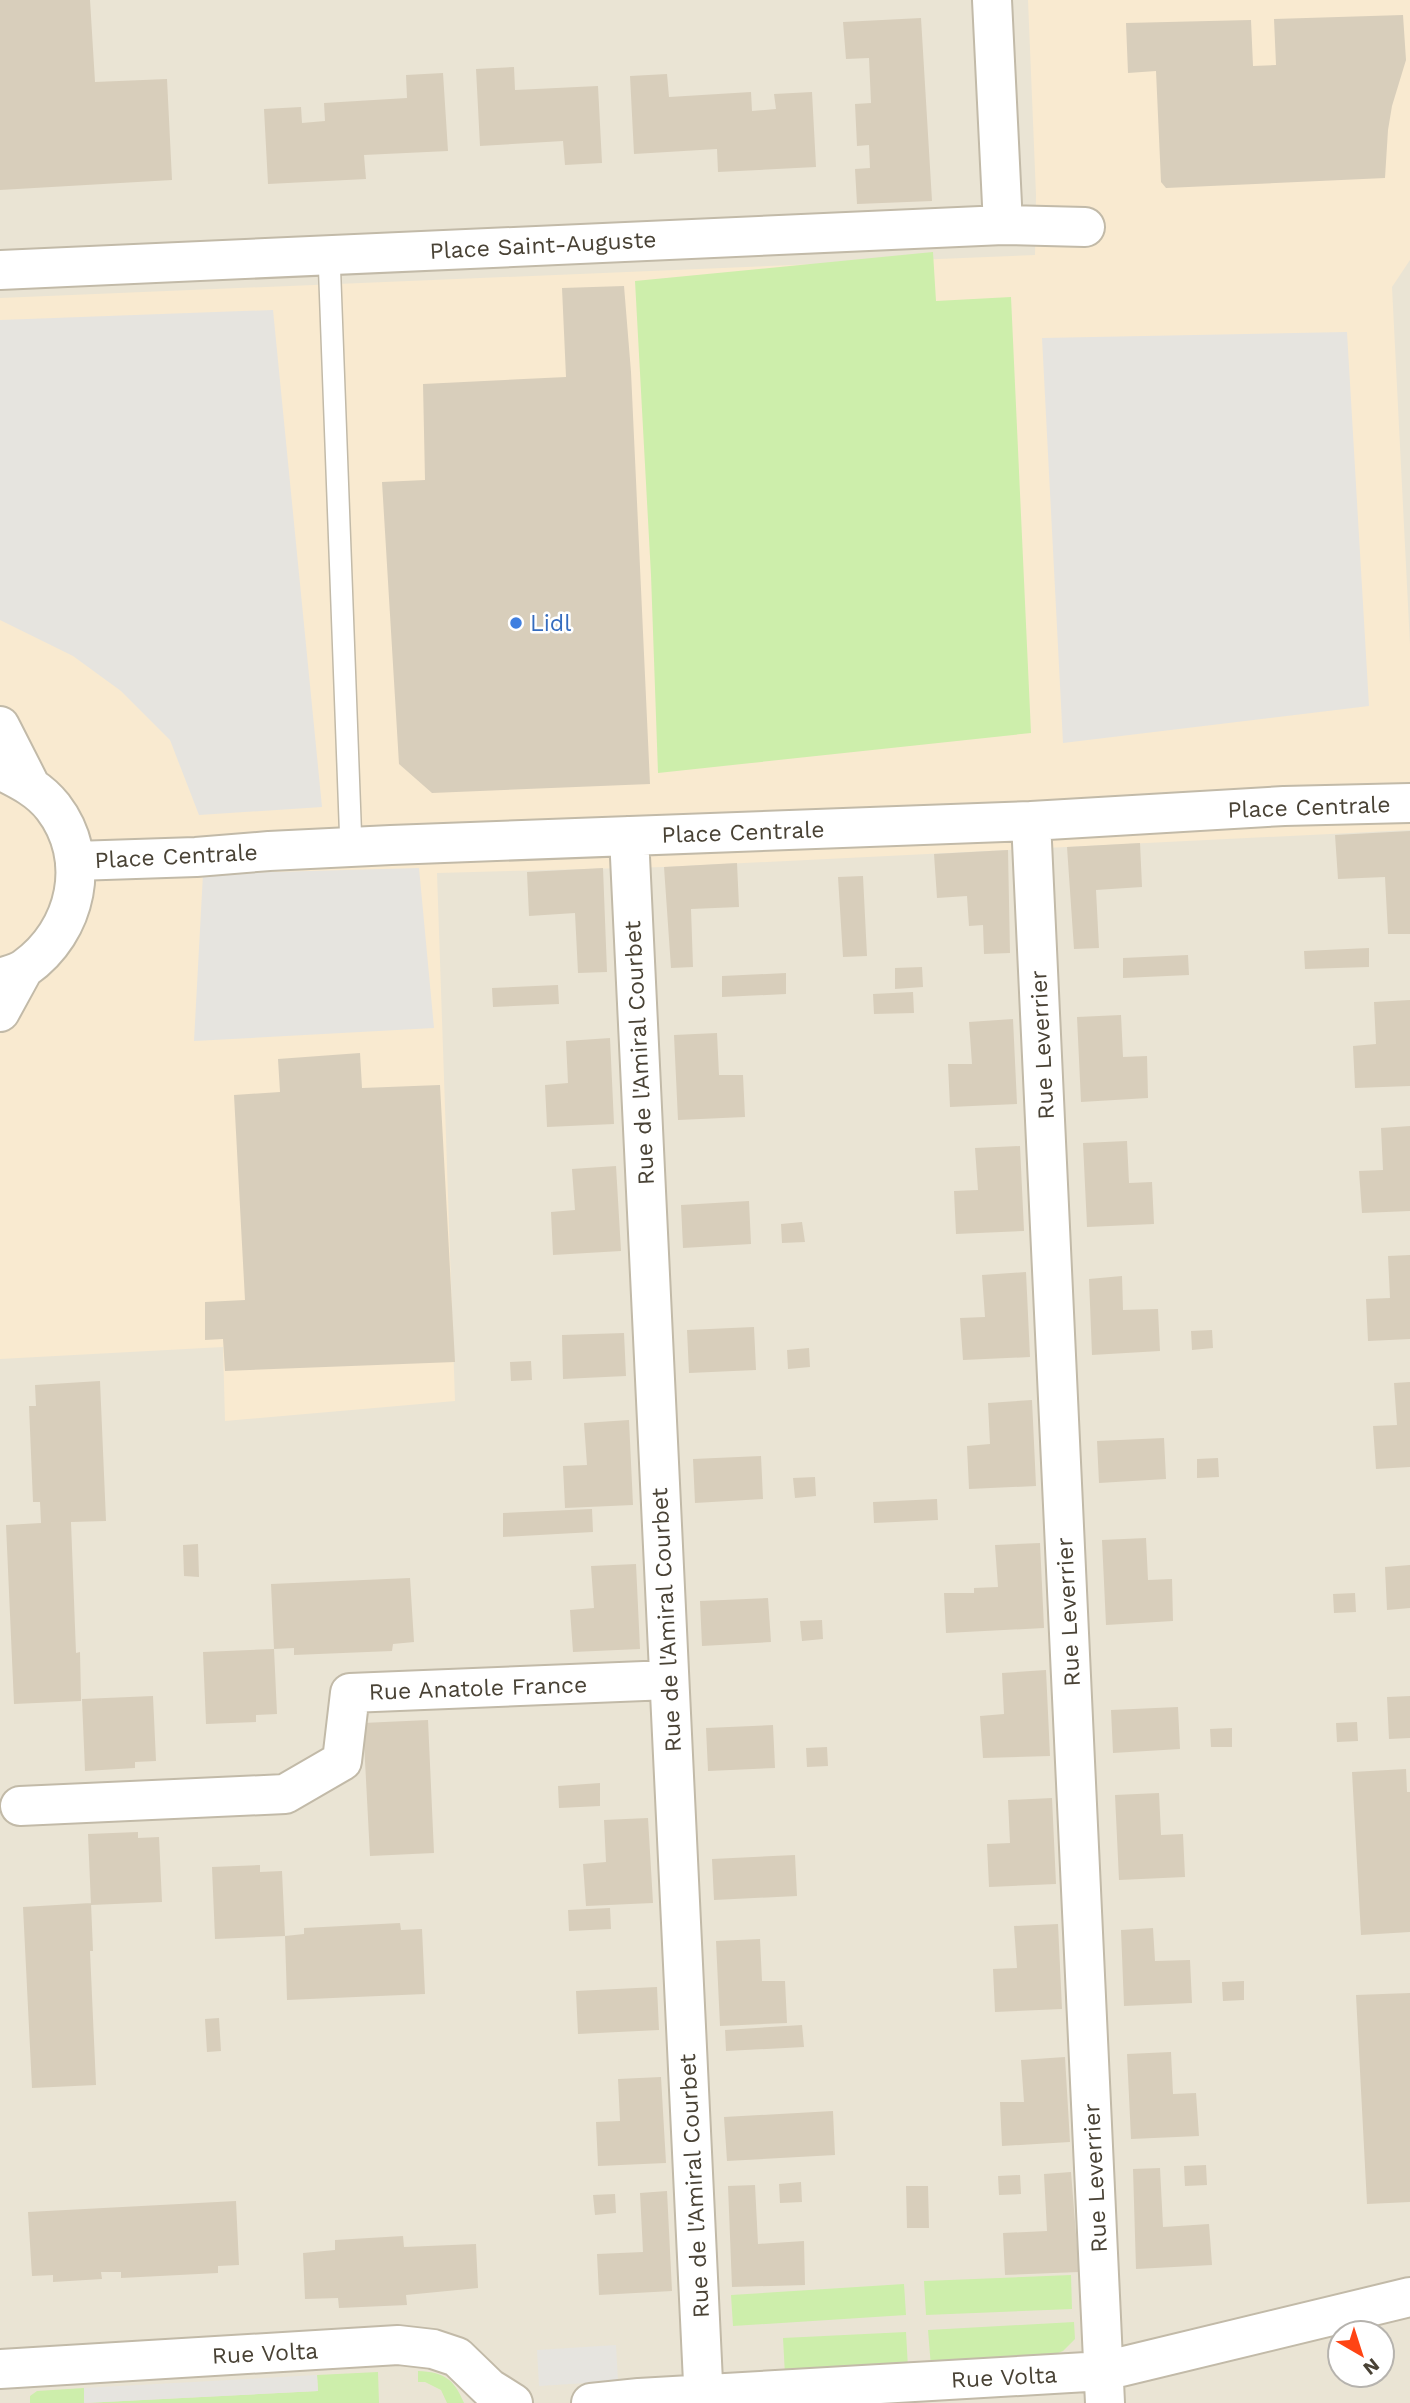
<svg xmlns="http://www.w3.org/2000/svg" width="1410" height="2403" font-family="'Work Sans',sans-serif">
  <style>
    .residential { fill: #eae4d4; fill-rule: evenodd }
    .commercial { fill: #f9ead0 }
    .green { fill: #cdeeab }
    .parking { fill: #e6e4df }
    .building { fill: #d8cebb }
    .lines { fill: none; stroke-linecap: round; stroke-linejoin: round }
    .service-casing { stroke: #c2baa8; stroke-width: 24 }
    .minor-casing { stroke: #c2baa8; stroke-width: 42 }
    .tertiary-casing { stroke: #c2baa8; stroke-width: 42 }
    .service { stroke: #fff; stroke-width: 21 }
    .minor { stroke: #fff; stroke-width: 38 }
    .tertiary { stroke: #fff; stroke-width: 38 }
    .shop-dot { fill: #3f7fe0; stroke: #fff; stroke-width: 2.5 }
    .labels { text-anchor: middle; stroke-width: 5; stroke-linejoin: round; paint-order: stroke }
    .street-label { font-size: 23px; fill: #494235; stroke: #fff }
    .shop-label { font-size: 23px; fill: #366cbe; stroke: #fff; text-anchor: start }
  </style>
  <rect width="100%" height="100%" fill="#f5f2e7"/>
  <path class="residential" d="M 0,0 L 1410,0 L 1410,2403 L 0,2403 ZM 1340,2333 L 1382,2333 L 1382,2375 L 1340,2375 Z"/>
  <path class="commercial" d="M 1028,0 L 1410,0 L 1410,260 L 1392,287 L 1410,645 L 1410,830 L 664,867 L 437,873 L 455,1401 L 225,1421 L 223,1347 L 0,1359 L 0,298 L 1035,255 L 1036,195 Z"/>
  <path class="green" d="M 933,252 L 936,301 L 1011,297 L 1031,733 L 658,773 L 651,575 L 635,281 Z
    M 1071,2275 L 1072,2309 L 926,2315 L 924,2281 Z
    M 904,2284 L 906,2315 L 733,2326 L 731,2295 Z
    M 1074,2322 L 1075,2339 L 1063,2351 L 1036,2362 L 931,2367 L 928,2330 Z
    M 906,2332 L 908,2368 L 785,2375 L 783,2338 Z
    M 418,2371 C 444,2372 454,2379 464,2403 L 447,2403 L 441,2390 L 425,2382 L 418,2382 Z
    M 378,2372 L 379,2403 L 30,2403 L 30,2396 L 37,2391 L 84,2388 L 85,2403 L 318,2391 L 317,2375 Z"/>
  <path class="parking" d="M 273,310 L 322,807 L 199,815 L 170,740 L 121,691 L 73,656 L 0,620 L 0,320 Z
    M 1347,332 L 1369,706 L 1063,743 L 1042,338 Z
    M 419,868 L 434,1028 L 194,1041 L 203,874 Z
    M 616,2345 L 618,2381 L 539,2386 L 537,2350 Z
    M 317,2375 L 318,2391 L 84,2403 L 84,2388 Z"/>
  <path class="building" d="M 0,0 L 90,0 L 95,82 L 167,79 L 172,180 L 0,190 Z
    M 1403,15 L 1406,60 L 1392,106 L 1388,130 L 1385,178 L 1166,188 L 1161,182 L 1156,71 L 1128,73 L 1126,23 L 1251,20 L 1253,66 L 1276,65 L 1274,19 Z
    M 921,18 L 932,201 L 857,204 L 855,169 L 870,168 L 869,145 L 857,146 L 855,104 L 871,103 L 869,58 L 846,59 L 843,22 Z
    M 514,67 L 515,90 L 598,86 L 602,163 L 565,165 L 563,141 L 480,146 L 476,69 Z
    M 443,73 L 448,151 L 364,155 L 366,179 L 268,184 L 264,109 L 301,107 L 302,123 L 325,121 L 324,103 L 407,98 L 406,75 Z
    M 667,74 L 669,97 L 751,92 L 752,111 L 776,109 L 774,94 L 812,92 L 816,167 L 718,172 L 717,149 L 634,154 L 630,76 Z
    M 624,286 L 631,372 L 650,784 L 432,793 L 399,764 L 382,482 L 425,480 L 423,384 L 566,377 L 562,288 Z
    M 1410,831 L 1410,934 L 1388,934 L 1385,877 L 1338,879 L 1335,835 Z
    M 1140,843 L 1142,887 L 1096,890 L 1099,948 L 1074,949 L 1067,847 Z
    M 1008,850 L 1010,953 L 984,954 L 983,925 L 969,926 L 967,896 L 937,898 L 934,854 Z
    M 737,863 L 739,907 L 691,909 L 693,967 L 671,968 L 664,867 Z
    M 603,868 L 607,972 L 578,973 L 575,913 L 529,916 L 527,872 Z
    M 863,876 L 867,956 L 843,957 L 838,877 Z
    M 1369,948 L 1369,967 L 1305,969 L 1304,951 Z
    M 1188,955 L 1189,975 L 1123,978 L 1123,958 Z
    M 922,967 L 923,987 L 895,989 L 895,968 Z
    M 786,973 L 786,994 L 722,997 L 722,976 Z
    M 558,985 L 559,1004 L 493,1007 L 492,988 Z
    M 913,992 L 914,1013 L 874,1014 L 873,994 Z
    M 1410,1000 L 1410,1086 L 1355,1088 L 1353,1046 L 1376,1044 L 1374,1002 Z
    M 1121,1015 L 1123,1057 L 1147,1056 L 1148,1098 L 1081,1102 L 1077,1017 Z
    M 1013,1019 L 1017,1104 L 950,1107 L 948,1064 L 972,1064 L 969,1022 Z
    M 717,1033 L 719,1075 L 743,1075 L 745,1117 L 678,1120 L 674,1035 Z
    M 610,1038 L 614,1124 L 547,1127 L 545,1085 L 568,1083 L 566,1041 Z
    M 360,1053 L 362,1088 L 440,1085 L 455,1362 L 225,1371 L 223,1339 L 205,1340 L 205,1302 L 245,1300 L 234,1095 L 280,1092 L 278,1059 Z
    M 1410,1126 L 1410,1211 L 1362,1213 L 1359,1171 L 1383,1170 L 1381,1128 Z
    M 1127,1141 L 1129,1183 L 1152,1182 L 1154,1224 L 1087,1227 L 1083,1143 Z
    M 1020,1146 L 1024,1231 L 956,1234 L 954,1191 L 978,1190 L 975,1148 Z
    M 616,1166 L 621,1251 L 553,1255 L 551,1212 L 575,1210 L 572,1169 Z
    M 749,1201 L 751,1244 L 683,1248 L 681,1205 Z
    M 802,1222 L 805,1242 L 782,1243 L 781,1224 Z
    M 1410,1255 L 1410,1339 L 1368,1341 L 1366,1299 L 1390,1298 L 1388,1256 Z
    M 1026,1272 L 1030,1357 L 963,1360 L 960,1318 L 985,1317 L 982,1275 Z
    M 1122,1276 L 1123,1310 L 1158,1309 L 1160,1351 L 1092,1355 L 1089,1279 Z
    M 754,1327 L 756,1370 L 689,1373 L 687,1330 Z
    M 1212,1330 L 1213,1348 L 1192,1350 L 1191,1331 Z
    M 624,1333 L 626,1376 L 563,1379 L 562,1335 Z
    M 809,1348 L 810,1367 L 788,1369 L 787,1350 Z
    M 531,1361 L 532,1380 L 511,1381 L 510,1362 Z
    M 100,1381 L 106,1521 L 71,1522 L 76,1653 L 80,1652 L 81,1701 L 14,1704 L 6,1525 L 41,1523 L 40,1502 L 33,1502 L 29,1406 L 36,1406 L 35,1385 Z
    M 1410,1382 L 1410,1467 L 1376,1469 L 1373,1426 L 1397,1425 L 1394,1383 Z
    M 1032,1400 L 1036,1486 L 969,1489 L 967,1446 L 990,1444 L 988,1403 Z
    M 629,1420 L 633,1505 L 565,1508 L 563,1466 L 587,1465 L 584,1423 Z
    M 1164,1438 L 1166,1479 L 1099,1483 L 1097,1441 Z
    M 761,1456 L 763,1499 L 695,1503 L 693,1459 Z
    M 1218,1458 L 1219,1477 L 1197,1478 L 1197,1459 Z
    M 815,1477 L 816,1496 L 795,1498 L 793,1478 Z
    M 937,1499 L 938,1520 L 874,1523 L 873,1502 Z
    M 592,1509 L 593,1532 L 503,1537 L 503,1513 Z
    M 1146,1538 L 1148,1580 L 1172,1579 L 1173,1621 L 1106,1625 L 1102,1540 Z
    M 1040,1543 L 1044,1628 L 946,1633 L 944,1593 L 974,1593 L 974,1588 L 998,1587 L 995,1545 Z
    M 198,1544 L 199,1577 L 184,1576 L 183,1545 Z
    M 636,1564 L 640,1649 L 573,1652 L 570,1610 L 594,1608 L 591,1566 Z
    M 1410,1565 L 1410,1608 L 1387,1610 L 1385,1567 Z
    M 410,1578 L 414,1642 L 393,1644 L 392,1651 L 294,1655 L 294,1648 L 274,1649 L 271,1584 Z
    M 1355,1593 L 1356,1612 L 1334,1613 L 1333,1594 Z
    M 768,1598 L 771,1642 L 702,1646 L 700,1601 Z
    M 822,1620 L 823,1639 L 802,1641 L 800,1621 Z
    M 274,1649 L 277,1714 L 256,1715 L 256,1722 L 206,1724 L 203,1652 Z
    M 1046,1670 L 1050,1756 L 983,1758 L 980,1716 L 1004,1714 L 1002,1673 Z
    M 153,1696 L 156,1761 L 135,1762 L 135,1768 L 85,1771 L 82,1699 Z
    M 1410,1696 L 1410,1738 L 1389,1739 L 1387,1697 Z
    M 1178,1707 L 1180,1749 L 1113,1753 L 1111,1710 Z
    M 428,1720 L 434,1853 L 370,1856 L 363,1723 Z
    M 1357,1722 L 1358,1741 L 1337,1742 L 1336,1723 Z
    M 773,1725 L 775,1768 L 708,1771 L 706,1728 Z
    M 1232,1728 L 1232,1747 L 1211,1747 L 1210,1729 Z
    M 827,1747 L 828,1766 L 807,1767 L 806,1748 Z
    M 1406,1769 L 1407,1792 L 1410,1792 L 1410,1932 L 1361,1935 L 1352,1772 Z
    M 600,1783 L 600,1806 L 559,1808 L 558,1786 Z
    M 1159,1793 L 1161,1835 L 1183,1834 L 1185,1877 L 1119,1880 L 1115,1795 Z
    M 1052,1798 L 1056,1884 L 989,1887 L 987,1844 L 1010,1843 L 1008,1800 Z
    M 648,1818 L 653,1903 L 586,1906 L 583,1864 L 606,1862 L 604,1820 Z
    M 138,1832 L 138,1838 L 159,1837 L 162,1902 L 91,1905 L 88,1834 Z
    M 795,1855 L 797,1896 L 714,1900 L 712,1859 Z
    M 260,1865 L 260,1872 L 282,1871 L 285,1936 L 215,1939 L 212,1867 Z
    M 91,1903 L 93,1951 L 90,1951 L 96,2085 L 32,2088 L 23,1907 Z
    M 610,1908 L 611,1929 L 569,1931 L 568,1910 Z
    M 400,1923 L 401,1930 L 422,1929 L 425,1994 L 287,2000 L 285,1936 L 304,1934 L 304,1928 Z
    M 1058,1924 L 1062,2009 L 995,2012 L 993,1969 L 1017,1968 L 1014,1926 Z
    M 1153,1928 L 1155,1961 L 1190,1960 L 1192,2003 L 1124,2006 L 1121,1930 Z
    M 760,1939 L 762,1981 L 785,1981 L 787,2023 L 720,2026 L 716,1941 Z
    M 1244,1981 L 1244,2000 L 1223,2001 L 1222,1982 Z
    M 657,1987 L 659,2030 L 578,2034 L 576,1991 Z
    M 1410,1993 L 1410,2202 L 1367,2204 L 1356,1995 Z
    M 219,2018 L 221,2051 L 207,2052 L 205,2019 Z
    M 802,2025 L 804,2047 L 726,2051 L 725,2030 Z
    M 1171,2052 L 1173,2094 L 1196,2093 L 1199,2136 L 1131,2139 L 1127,2054 Z
    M 1065,2057 L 1070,2142 L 1002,2146 L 1000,2102 L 1024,2102 L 1021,2060 Z
    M 661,2077 L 666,2163 L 598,2166 L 596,2122 L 620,2121 L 618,2079 Z
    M 833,2111 L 835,2155 L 727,2161 L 724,2117 Z
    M 1206,2165 L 1207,2185 L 1185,2186 L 1184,2166 Z
    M 1160,2168 L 1163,2227 L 1209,2224 L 1212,2265 L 1136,2269 L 1133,2169 Z
    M 1071,2172 L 1079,2272 L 1005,2275 L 1003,2233 L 1047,2231 L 1044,2174 Z
    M 1020,2175 L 1021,2194 L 999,2195 L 998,2176 Z
    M 801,2182 L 802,2202 L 780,2203 L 779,2184 Z
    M 755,2185 L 758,2244 L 804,2241 L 805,2285 L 732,2287 L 728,2186 Z
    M 906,2186 L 928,2186 L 929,2228 L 907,2228 Z
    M 667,2191 L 672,2291 L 599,2295 L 597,2254 L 643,2252 L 640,2193 Z
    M 615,2194 L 616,2213 L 595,2215 L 593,2195 Z
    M 236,2201 L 239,2265 L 218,2266 L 218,2273 L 121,2278 L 121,2272 L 101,2272 L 102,2279 L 53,2282 L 53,2275 L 32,2276 L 28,2212 Z
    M 403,2236 L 404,2247 L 476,2244 L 478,2288 L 406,2295 L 407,2305 L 339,2308 L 338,2298 L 305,2299 L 303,2253 L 335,2250 L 335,2240 Z"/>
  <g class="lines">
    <g class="service-casing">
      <path id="service" d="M 329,255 L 351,847"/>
    </g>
    <g class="minor-casing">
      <path id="minor" d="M 992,0 L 1003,225
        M 0,270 L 1003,225 L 1085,227
        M 1031,821 L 1105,2403
        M 629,836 L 704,2403
        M 75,861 L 196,857 L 269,851 L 391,845 L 1031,821 L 1284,806 L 1410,803
        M 20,1806 L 285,1794 L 342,1761 L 350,1693 L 669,1680
        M 0,2369 L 398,2345 L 433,2349 L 457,2357 L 489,2388 L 513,2403
        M 591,2403 L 639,2398 L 1104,2371 L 1410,2297"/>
    </g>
    <g class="tertiary-casing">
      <path id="tertiary" d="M 0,726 L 30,785
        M 0,770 C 20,780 39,789 53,807 C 93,859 77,931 25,968 C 18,973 8,975 0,978
        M 0,1012 L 23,970"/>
    </g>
    <use href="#service" class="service"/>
    <use href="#minor" class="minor"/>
    <use href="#tertiary" class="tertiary"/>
  </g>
  <circle class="shop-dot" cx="516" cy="623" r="7"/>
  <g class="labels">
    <g class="street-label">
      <text transform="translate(543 245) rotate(-3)" y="8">Place Saint-Auguste</text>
      <text transform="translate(1309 807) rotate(-2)" y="8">Place Centrale</text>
      <text transform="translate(743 832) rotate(-2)" y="8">Place Centrale</text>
      <text transform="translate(176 856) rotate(-3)" y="8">Place Centrale</text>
      <text transform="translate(1042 1045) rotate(-93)" y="8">Rue Leverrier</text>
      <text transform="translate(639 1053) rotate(-93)" y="8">Rue de l'Amiral Courbet</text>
      <text transform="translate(1068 1612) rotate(-93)" y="8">Rue Leverrier</text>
      <text transform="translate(666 1620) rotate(-93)" y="8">Rue de l'Amiral Courbet</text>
      <text transform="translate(478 1688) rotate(-2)" y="8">Rue Anatole France</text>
      <text transform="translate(1095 2178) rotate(-93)" y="8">Rue Leverrier</text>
      <text transform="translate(694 2186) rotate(-93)" y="8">Rue de l'Amiral Courbet</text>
      <text transform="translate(265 2353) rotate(-3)" y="8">Rue Volta</text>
      <text transform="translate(1004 2377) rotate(-3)" y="8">Rue Volta</text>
    </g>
    <g class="shop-label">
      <text x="530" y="631">Lidl</text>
    </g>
  </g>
  <g transform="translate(1361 2354) rotate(141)"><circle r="33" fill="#ffffff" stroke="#b6b3ae" stroke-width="2"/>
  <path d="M0-5L12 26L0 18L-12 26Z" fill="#ff4414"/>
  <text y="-10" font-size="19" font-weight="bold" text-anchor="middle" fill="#494235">N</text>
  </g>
</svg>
